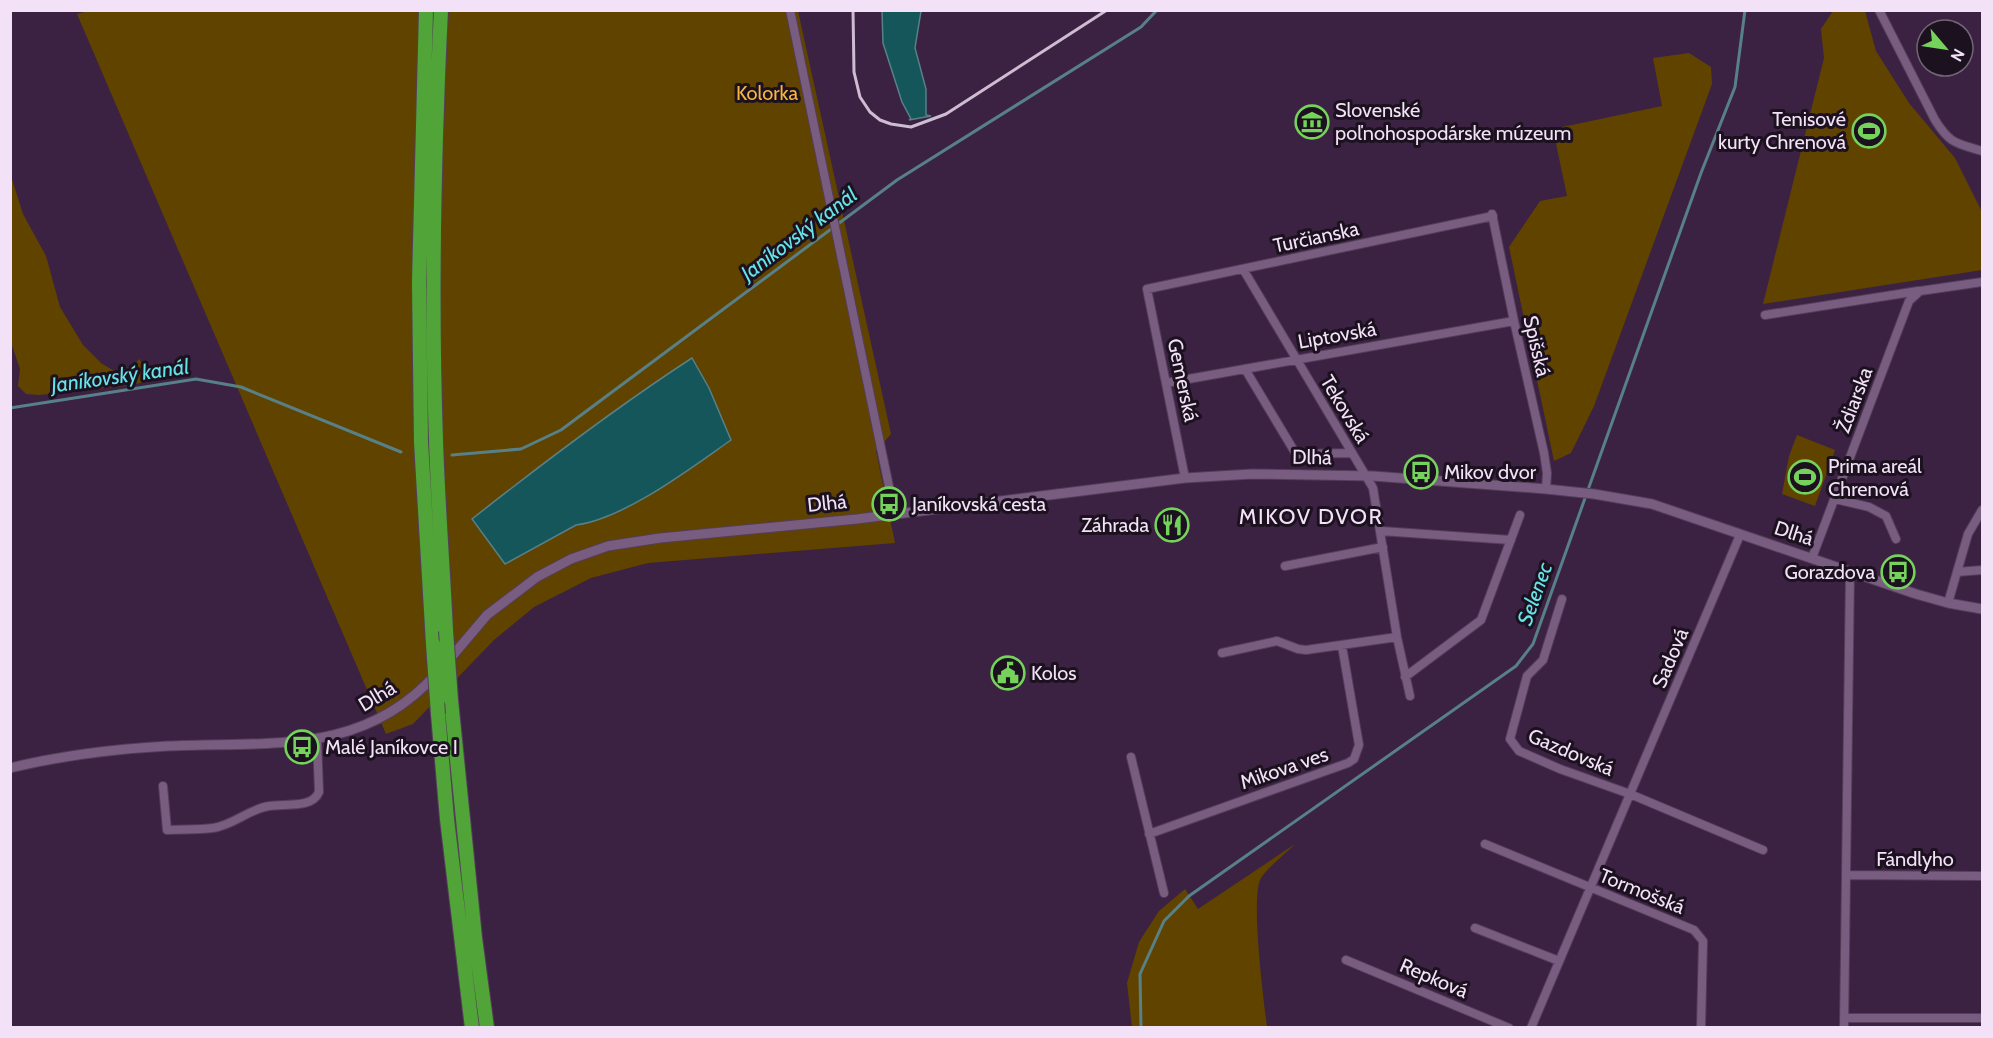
<svg xmlns="http://www.w3.org/2000/svg" width="1993" height="1038" font-family="Cabin,sans-serif">
  <style>
    .green { fill: #614300 }
    .water { fill: #145659; stroke: #578088; stroke-width: 1.5 }
    .lines { fill: none; stroke-linecap: round; stroke-linejoin: round }
    .stream { stroke: #578088; stroke-width: 3 }
    .minor-casing { stroke: #543e5a; stroke-width: 10 }
    .tertiary-casing { stroke: #543e5a; stroke-width: 11 }
    .motorway-casing { stroke: #543e5a; stroke-width: 16 }
    .minor { stroke: #795d81; stroke-width: 8 }
    .tertiary { stroke: #795d81; stroke-width: 9 }
    .motorway { stroke: #51a437; stroke-width: 14 }
    .rail { stroke: #cebcd3; stroke-width: 3 }
    .motorway-bridge-casing { stroke: #543e5a; stroke-width: 16; stroke-linecap: butt }
    .motorway-bridge { stroke: #51a437; stroke-width: 14 }
    .labels { text-anchor: middle; stroke-width: 6; stroke-linejoin: round; paint-order: stroke }
    .park-label { font-size: 20px; fill: #f7b73d; stroke: #1c111f }
    .poi-label { font-size: 20px; fill: #f3e2f7; stroke: #1c111f; text-anchor: start }
    .street-label { font-size: 20px; fill: #f3e2f7; stroke: #1c111f }
    .water-label { font-size: 21px; font-style: italic; fill: #65e5ea; stroke: #1c111f }
    .quarter-label { font-size: 22px; letter-spacing: 1.5px; fill: #f3e2f7; stroke: #1c111f }
  </style>
  <rect width="100%" height="100%" fill="#3b2242"/>
  <path class="green" d="M 92,10 L 798,11 L 891,434 L 876,451 L 895,543 L 648,563 L 591,578 L 534,607 L 494,640 L 413,724 L 386,734 L 77,14 Z
    M 1833,11 L 1865,11 L 1876,51 L 1909,103 L 1955,158 L 1981,210 L 1982,270 L 1763,304 L 1824,58 L 1821,29 Z
    M 1689,53 L 1711,67 L 1712,84 L 1594,406 L 1571,453 L 1554,461 L 1509,247 L 1540,201 L 1567,196 L 1553,129 L 1662,106 L 1653,58 Z
    M 10,173 L 23,214 L 46,256 L 60,307 L 83,345 L 101,363 L 114,371 L 123,371 L 133,366 L 139,359 L 156,380 L 124,386 L 39,395 L 26,394 L 18,386 L 20,369 L 10,340 Z
    M 1797,435 L 1835,450 L 1815,506 L 1782,494 L 1789,456 Z
    M 1295,844 C 1285,854 1268,867 1261,878 C 1250,896 1264,1002 1267,1027 L 1132,1027 L 1127,983 L 1139,942 L 1159,911 L 1185,889 L 1198,909 Z"/>
  <path class="water" d="M 882,11 L 921,11 L 915,48 L 926,89 L 926,115 L 931,116 L 909,120 L 911,119 L 902,102 L 883,43 Z
    M 692,358 L 709,388 L 731,440 C 691,468 624,519 576,525 L 505,564 L 472,519 C 543,463 615,408 692,358 Z"/>
  <g class="lines">
    <path class="stream" d="M 10,408 L 196,379 L 241,387 L 401,452
      M 452,455 L 521,449 L 561,430 L 897,180 L 1141,27 L 1157,10
      M 1141,1028 L 1140,974 L 1164,921 L 1189,896 L 1516,666 L 1533,644 L 1701,173 L 1735,87 L 1745,10"/>
    <g class="minor-casing">
      <path id="minor" d="M 790,10 L 892,501 L 901,512
        M 1879,10 L 1935,120 C 1950,144 1956,143 1982,151
        M 1492,214 L 1514,321 L 1544,453 L 1547,473 L 1546,489
        M 1243,269 L 1373,488 L 1397,637 L 1410,696
        M 1765,315 L 1918,291
        M 1245,369 L 1296,454 L 1352,453
        M 1166,383 L 1514,321
        M 1185,478 L 1147,289 L 1493,216
        M 1835,499 L 1869,507 L 1886,516 L 1896,539
        M 1381,531 L 1511,540
        M 1740,535 L 1630,794 L 1763,850
        M 1812,558 L 1909,301 L 1920,291 L 1982,282
        M 1285,566 L 1383,547
        M 1957,572 L 1982,570
        M 1948,603 L 1968,534 L 1982,510
        M 1222,653 L 1277,641 L 1298,649 L 1306,650 L 1397,637
        M 1405,677 L 1481,620 L 1520,515
        M 1131,757 L 1164,893
        M 163,786 L 167,830 C 182,829 198,830 213,828 C 234,825 249,809 269,806 C 285,803 312,809 319,792 L 317,739
        M 1149,834 L 1348,763 L 1354,759 L 1359,745 L 1342,646
        M 1485,844 L 1694,930 L 1703,941 L 1701,1028
        M 1847,875 L 1982,876
        M 1475,928 L 1559,961
        M 1346,960 L 1509,1028
        M 1844,1018 L 1982,1018
        M 1531,1028 L 1630,794 L 1560,769 L 1519,751 L 1510,739 L 1527,676 L 1543,660 L 1562,599
        M 1844,1028 L 1850,571"/>
    </g>
    <g class="tertiary-casing">
      <path id="tertiary" d="M 448,661 L 487,615 L 537,577 L 571,559 L 608,546 L 660,538 L 857,519 L 1185,478 L 1252,474 L 1373,476 L 1546,489 L 1594,494 L 1652,504 L 1916,594 L 1948,603 L 1982,609
        M 10,768 C 63,755 114,749 168,746 C 268,741 362,757 436,674"/>
    </g>
    <g class="motorway-casing">
      <path id="motorway" d="M 426,10 L 419,282 L 421,442 L 433,644
        M 441,10 C 434,153 431,298 436,441 C 438,504 443,568 446,631
        M 451,700 L 475,938 L 487,1028
        M 438,714 L 447,819 L 472,1028"/>
    </g>
    <use href="#minor" class="minor"/>
    <use href="#tertiary" class="tertiary"/>
    <use href="#motorway" class="motorway"/>
    <path class="rail" d="M 853,10 L 854,72 L 860,97 L 870,112 L 880,120 L 891,124 L 911,127 L 946,114 L 1107,10"/>
    <g class="motorway-bridge-casing">
      <path id="motorway-bridge" d="M 446,631 L 451,700
        M 433,644 L 438,714"/>
    </g>
    <use href="#motorway-bridge" class="motorway-bridge"/>
  </g>
  <defs>
    <g id="museum-ring" transform="scale(1.725)"><circle r="9.5" fill="#1c111f" stroke="#75d25b" stroke-width="1.5"/><path d="M0-6L6-3V-2H-6V-3ZM-5-1h2V3h-2ZM-1-1h2V3h-2ZM3-1h2V3H3ZM-6 4H6V6H-6Z" fill="#75d25b"/></g>
    <g id="stadium-ring" transform="scale(1.725)"><circle r="9.5" fill="#1c111f" stroke="#75d25b" stroke-width="1.5"/><path d="M0-5a6.5 5 0 1 0 0 10a6.5 5 0 1 0 0-10ZM-3.5-1.8h7v3.6h-7Z" fill="#75d25b"/></g>
    <g id="bus-ring" transform="scale(1.725)"><circle r="9.5" fill="#1c111f" stroke="#75d25b" stroke-width="1.5"/><path d="M-5-6H5V4H4V6H2V4H-2V6H-4V4H-5ZM-3.5-4V0h7V-4ZM-3.5 1.2v1.5H-2V1.2ZM2 1.2v1.5H3.5V1.2Z" fill="#75d25b"/></g>
    <g id="restaurant-ring" transform="scale(1.725)"><circle r="9.5" fill="#1c111f" stroke="#75d25b" stroke-width="1.5"/><path d="M-5-6h1v4h1v-4h1v4h1v-4h1v5L-1.5 .5V6h-2V.5L-5-1ZM5-6V6H3V1.5H1.5Q1.5-4 5-6Z" fill="#75d25b"/></g>
    <g id="civic-ring" transform="scale(1.725)"><circle r="9.5" fill="#1c111f" stroke="#75d25b" stroke-width="1.5"/><path d="M-.6-6.5H3V-4.5H.6V-3L4-1V1h2V6H-6V1h2V-1L-.6-3ZM-1.2 2.5V6h2.4V2.5Z" fill="#75d25b"/></g>
  </defs>
  <g fill-rule="evenodd">
    <use href="#museum-ring" x="1312" y="122"/>
    <use href="#stadium-ring" x="1869" y="131"/>
    <use href="#bus-ring" x="1421" y="472"/>
    <use href="#stadium-ring" x="1805" y="477"/>
    <use href="#bus-ring" x="889" y="504"/>
    <use href="#restaurant-ring" x="1172" y="525"/>
    <use href="#bus-ring" x="1898" y="572"/>
    <use href="#civic-ring" x="1008" y="673"/>
    <use href="#bus-ring" x="302" y="747"/>
  </g>
  <g class="labels">
    <g class="park-label">
      <text x="767" y="100">Kolorka</text>
    </g>
    <g class="poi-label">
      <text x="1335" y="117">Slovenské<tspan x="1335" dy="23">poľnohospodárske múzeum</tspan></text>
      <text x="1846" y="126" text-anchor="end">Tenisové<tspan x="1846" dy="23">kurty Chrenová</tspan></text>
      <text x="1828" y="473">Prima areál<tspan x="1828" dy="23">Chrenová</tspan></text>
      <text x="1444" y="479">Mikov dvor</text>
      <text x="912" y="511">Janíkovská cesta</text>
      <text x="1149" y="532" text-anchor="end">Záhrada</text>
      <text x="1875" y="579" text-anchor="end">Gorazdova</text>
      <text x="1031" y="680">Kolos</text>
      <text x="325" y="754">Malé Janíkovce I</text>
    </g>
    <g class="street-label">
      <text transform="translate(1316 237) rotate(-12)" y="7">Turčianska</text>
      <text transform="translate(1337 335) rotate(-10)" y="7">Liptovská</text>
      <text transform="translate(1537 346) rotate(77)" y="7">Spišská</text>
      <text transform="translate(1183 380) rotate(78)" y="7">Gemerská</text>
      <text transform="translate(1854 400) rotate(-69)" y="7">Ždiarska</text>
      <text transform="translate(1345 409) rotate(59)" y="7">Tekovská</text>
      <text transform="translate(1312 457) rotate(1)" y="7">Dlhá</text>
      <text transform="translate(827 503) rotate(-6)" y="7">Dlhá</text>
      <text transform="translate(1794 533) rotate(18)" y="7">Dlhá</text>
      <text transform="translate(1670 658) rotate(-67)" y="7">Sadová</text>
      <text transform="translate(377 696) rotate(-31)" y="7">Dlhá</text>
      <text transform="translate(1571 752) rotate(23)" y="7">Gazdovská</text>
      <text transform="translate(1284 768) rotate(-19)" y="7">Mikova ves</text>
      <text x="1915" y="866">Fándlyho</text>
      <text transform="translate(1642 891) rotate(22)" y="7">Tormošská</text>
      <text transform="translate(1434 978) rotate(23)" y="7">Repková</text>
    </g>
    <g class="water-label">
      <text transform="translate(799 234) rotate(-37)" y="7">Janíkovský kanál</text>
      <text transform="translate(120 376) rotate(-8)" y="7">Janíkovský kanál</text>
      <text transform="translate(1535 594) rotate(-70)" y="7">Selenec</text>
    </g>
    <g class="quarter-label">
      <text x="1311" y="524">MIKOV DVOR</text>
    </g>
  </g>
  <rect width="1993" height="1038" fill="none" stroke="#f3e2f7" stroke-width="24"/>
  <g transform="translate(1945 48) rotate(119)"><circle r="28" fill="#1c111f" stroke="#726575" stroke-width="1.5"/>
  <path d="M0-4.5L10 22L0 15L-10 22Z" fill="#75d25b"/>
  <text y="-9" font-size="16" font-weight="bold" text-anchor="middle" fill="#f3e2f7">N</text>
  </g>
</svg>
